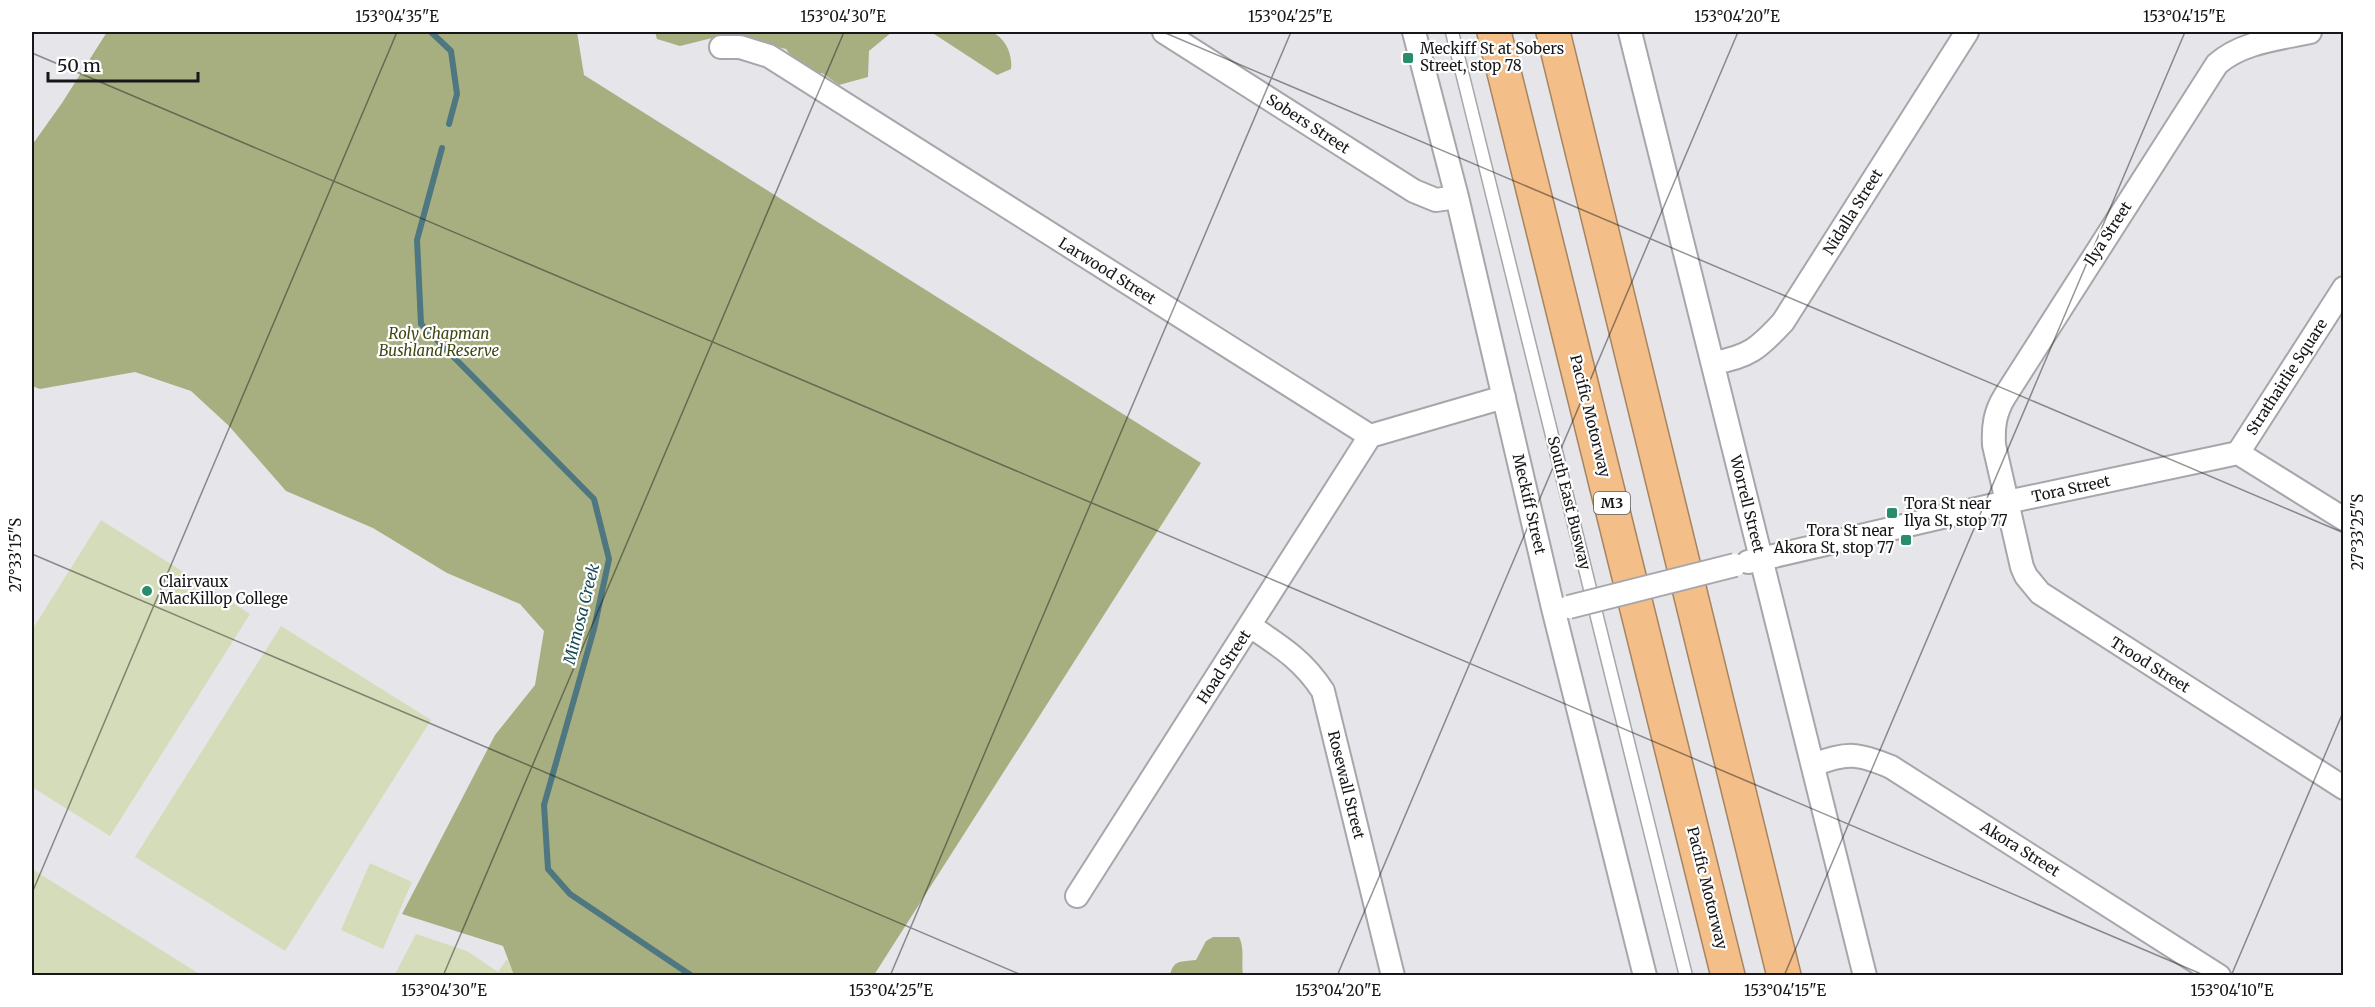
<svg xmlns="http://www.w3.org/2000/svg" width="2375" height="1007" font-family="Merriweather,serif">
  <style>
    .green { fill: #d5dcb9 }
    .forest { fill: #a7af81 }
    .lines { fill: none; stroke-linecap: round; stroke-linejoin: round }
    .stream { stroke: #4e7781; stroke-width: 6 }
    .service-casing { stroke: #a6a6ab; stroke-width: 15 }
    .minor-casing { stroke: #a6a6ab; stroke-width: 26 }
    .motorway-casing { stroke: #a68460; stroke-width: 36 }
    .service { stroke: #fff; stroke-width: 12 }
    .minor { stroke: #fff; stroke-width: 22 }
    .motorway { stroke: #f3be87; stroke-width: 33 }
    .minor-bridge-casing { stroke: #a6a6ab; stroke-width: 26; stroke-linecap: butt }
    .minor-bridge { stroke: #fff; stroke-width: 22 }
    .ticks { fill: none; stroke: #171719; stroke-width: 1.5; stroke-opacity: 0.45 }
    .poi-dot { fill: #278d6a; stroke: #fff; stroke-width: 2 }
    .labels { text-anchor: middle; stroke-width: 4.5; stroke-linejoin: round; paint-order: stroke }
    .shield { fill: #fff; stroke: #5d5d5e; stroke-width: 1.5 }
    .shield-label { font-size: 14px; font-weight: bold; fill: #171719 }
    .poi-label { font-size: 15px; fill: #171719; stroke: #fff; text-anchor: start }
    .street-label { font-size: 15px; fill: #171719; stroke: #fff }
    .park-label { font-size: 15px; font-style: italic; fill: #404610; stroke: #fff }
    .water-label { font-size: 16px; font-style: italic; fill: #154954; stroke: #fff }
    .neatline { fill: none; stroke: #171719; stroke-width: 2 }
    .ticks-label { font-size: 15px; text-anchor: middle; fill: #171719 }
  </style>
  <rect width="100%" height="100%" fill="#e6e5ea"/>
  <path class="green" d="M 101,520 L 250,614 L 110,836 L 32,787 L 32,630 Z
    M 281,626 L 431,720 L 285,951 L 135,857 Z
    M 370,863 L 412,882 L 383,949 L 341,930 Z
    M 32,869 L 201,975 L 32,975 Z
    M 416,934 L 467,951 L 498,972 L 507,959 L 516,976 L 394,976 Z"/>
  <path class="forest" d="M 107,32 L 577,32 L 584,75 L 1201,463 L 874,975 L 514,975 L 503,946 L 402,914 L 495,735 L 535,685 L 544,631 L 520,604 L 447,573 L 373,528 L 286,491 L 229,426 L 191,391 L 135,372 L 40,389 L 32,386 L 32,145 L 62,103 Z
    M 655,32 L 892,32 L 869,51 L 868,77 L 839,85 L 822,73 C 803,77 796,63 786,49 L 747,40 L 732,33 L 680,46 L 657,39 Z
    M 931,32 C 948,31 973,28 989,32 C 1005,35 1013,55 1011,69 L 997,75 Z
    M 1213,937 L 1239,937 C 1245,948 1241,963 1243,975 L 1170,975 C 1174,959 1181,962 1196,960 L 1206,941 Z"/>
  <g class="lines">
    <path class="stream" d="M 431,32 L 451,51 L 457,94 L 449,124
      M 442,148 L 417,240 L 421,324 L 594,499 L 609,559 L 594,629 L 544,805 L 548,869 L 570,894 L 692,976"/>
    <g class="service-casing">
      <path id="service" d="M 1452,32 L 1686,976"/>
    </g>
    <g class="minor-casing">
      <path id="minor" d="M 1164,32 L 1414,191 L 1436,200 L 1457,197
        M 1414,32 L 1457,197 L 1553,608 L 1645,976
        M 1630,32 L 1865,976
        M 2310,32 C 2278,39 2242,42 2217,64 L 2005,396 C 1995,412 1993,426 1994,445 L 2022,567 L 2026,576 L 2040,593 L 2344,788
        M 721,47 L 740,47 L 769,56 L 1370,436 L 1504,397
        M 1713,363 C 1749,357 1759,348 1783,322 L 1967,32
        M 2238,453 L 2344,288
        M 2238,453 L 2344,519
        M 1748,562 L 2007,502 L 2238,453
        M 1250,626 C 1280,646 1303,660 1323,691 L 1393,976
        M 1813,765 C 1847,752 1858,753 1891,767 L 2219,976
        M 1077,896 L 1370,436"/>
    </g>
    <g class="motorway-casing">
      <path id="motorway" d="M 1494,32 L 1728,976
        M 1553,32 L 1784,976"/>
    </g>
    <use href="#service" class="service"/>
    <use href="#minor" class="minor"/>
    <use href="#motorway" class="motorway"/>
    <g class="minor-bridge-casing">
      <path id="minor-bridge" d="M 1569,607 L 1735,565"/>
    </g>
    <use href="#minor-bridge" class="minor-bridge"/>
  </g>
  <path class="ticks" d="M 1163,32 L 2344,533M 32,53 L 2206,976M 32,554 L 1024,976M 32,893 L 397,32M 443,976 L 844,32M 890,976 L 1291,32M 1337,976 L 1738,32M 1784,976 L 2185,32M 2231,976 L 2344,710"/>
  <g class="poi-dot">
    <rect x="1402" y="52" width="12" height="12" rx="3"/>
    <rect x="1886" y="507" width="12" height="12" rx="3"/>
    <rect x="1900" y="534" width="12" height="12" rx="3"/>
    <circle cx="147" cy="591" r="6"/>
  </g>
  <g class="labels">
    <rect class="shield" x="1594" y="492" width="36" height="22" rx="4.5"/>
    <g class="shield-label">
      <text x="1612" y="508">M3</text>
    </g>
    <g class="poi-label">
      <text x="1420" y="54">Meckiff St at Sobers<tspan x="1420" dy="17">Street, stop 78</tspan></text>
      <text x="1904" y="509">Tora St near<tspan x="1904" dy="17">Ilya St, stop 77</tspan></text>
      <text x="1894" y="536" text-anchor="end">Tora St near<tspan x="1894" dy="17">Akora St, stop 77</tspan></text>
      <text x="159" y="587">Clairvaux<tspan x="159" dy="17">MacKillop College</tspan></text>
    </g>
    <g class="street-label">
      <text transform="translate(1308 124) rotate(33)" y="5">Sobers Street</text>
      <text transform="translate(1853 212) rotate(-58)" y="5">Nidalla Street</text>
      <text transform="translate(2108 234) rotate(-57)" y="5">Ilya Street</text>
      <text transform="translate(1107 271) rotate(32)" y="5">Larwood Street</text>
      <text transform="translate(2287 377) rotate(-57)" y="5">Strathairlie Square</text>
      <text transform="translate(1590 416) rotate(76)" y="5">Pacific Motorway</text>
      <text transform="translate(2071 489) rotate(-12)" y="5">Tora Street</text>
      <text transform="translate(1569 503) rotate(76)" y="5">South East Busway</text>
      <text transform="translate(1529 504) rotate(77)" y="5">Meckiff Street</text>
      <text transform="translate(1747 504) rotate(76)" y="5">Worrell Street</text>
      <text transform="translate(2150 665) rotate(32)" y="5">Trood Street</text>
      <text transform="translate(1224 667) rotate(-57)" y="5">Hoad Street</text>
      <text transform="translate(1346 785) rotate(76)" y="5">Rosewall Street</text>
      <text transform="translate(2020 849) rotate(32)" y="5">Akora Street</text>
      <text transform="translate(1707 888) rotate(76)" y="5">Pacific Motorway</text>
    </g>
    <g class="park-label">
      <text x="439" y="339">Roly Chapman<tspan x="439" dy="17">Bushland Reserve</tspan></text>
    </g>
    <g class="water-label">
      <text transform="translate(581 614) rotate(-76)" y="6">Mimosa Creek</text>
    </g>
  </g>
  <rect width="2375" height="1007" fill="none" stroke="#ffffff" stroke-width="66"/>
  <path d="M48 72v9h150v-9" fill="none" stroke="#171719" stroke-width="3"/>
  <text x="57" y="72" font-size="18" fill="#171719" stroke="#ffffff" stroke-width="4.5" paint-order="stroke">50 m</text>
  <rect x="33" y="33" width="2309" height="941" class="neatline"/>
  <g class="ticks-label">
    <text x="397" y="22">153°04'35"E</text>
    <text x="843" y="22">153°04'30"E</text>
    <text x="1290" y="22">153°04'25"E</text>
    <text x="1737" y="22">153°04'20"E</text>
    <text x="2184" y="22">153°04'15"E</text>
    <text transform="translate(2358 532) rotate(-90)" y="5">27°33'25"S</text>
    <text transform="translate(16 555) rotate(-90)" y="5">27°33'15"S</text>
    <text x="444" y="996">153°04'30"E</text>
    <text x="891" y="996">153°04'25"E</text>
    <text x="1338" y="996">153°04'20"E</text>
    <text x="1785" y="996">153°04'15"E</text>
    <text x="2232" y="996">153°04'10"E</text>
  </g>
</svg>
